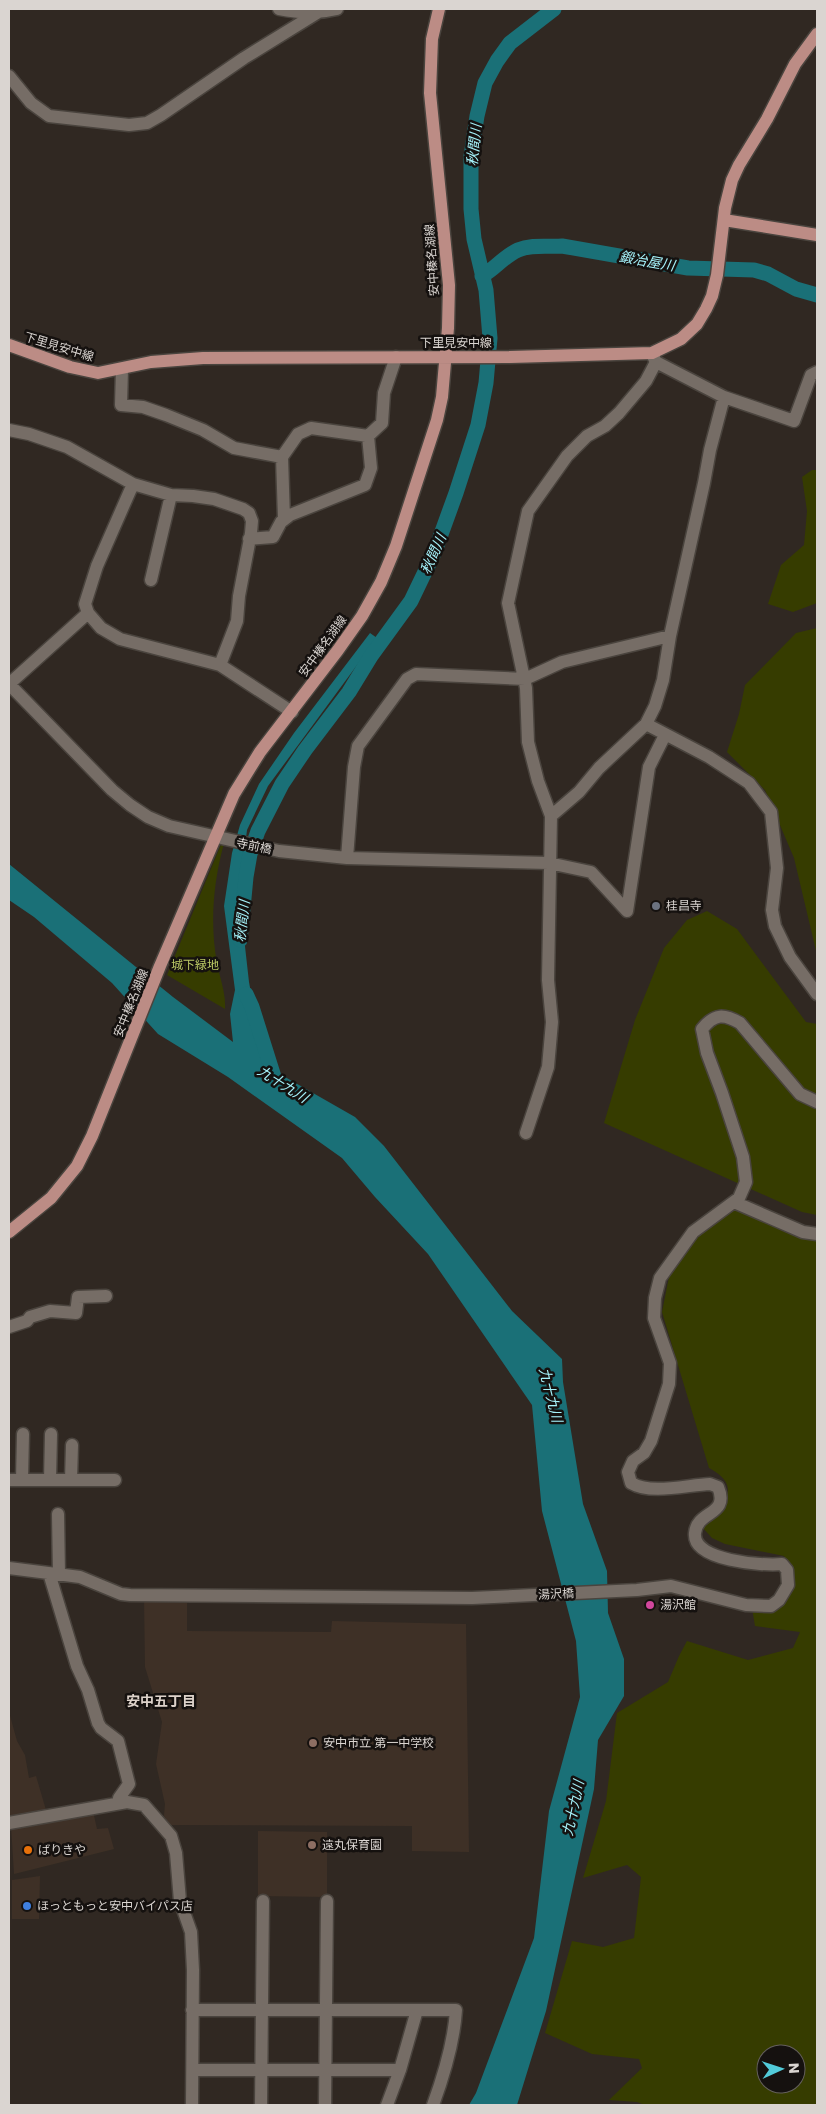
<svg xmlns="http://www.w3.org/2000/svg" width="826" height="2114" font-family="Poppins,'Noto Sans JP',sans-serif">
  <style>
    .built { fill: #3e3026 }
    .green { fill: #363c00; fill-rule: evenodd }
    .water { fill: #1a7077 }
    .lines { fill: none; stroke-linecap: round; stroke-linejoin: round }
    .river { stroke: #1a7077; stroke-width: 15 }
    .minor-casing { stroke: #4a443e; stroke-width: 15 }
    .major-casing { stroke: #4a443e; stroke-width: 15 }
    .minor { stroke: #766d66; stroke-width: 12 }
    .major { stroke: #bc8c85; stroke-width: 12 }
    .worship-dot { fill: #6b7280; stroke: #15110f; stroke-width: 2 }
    .hotel-dot { fill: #d1479c; stroke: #15110f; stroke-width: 2 }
    .education-dot { fill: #8d6e63; stroke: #15110f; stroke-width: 2 }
    .food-dot { fill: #e8710a; stroke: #15110f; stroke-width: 2 }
    .shop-dot { fill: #3f7fe0; stroke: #15110f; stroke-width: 2 }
    .labels { text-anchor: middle; stroke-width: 5; stroke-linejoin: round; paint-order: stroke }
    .street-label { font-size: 12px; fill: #dad5d1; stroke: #15110f }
    .poi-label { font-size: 12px; fill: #dad5d1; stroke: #15110f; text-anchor: start }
    .park-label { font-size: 12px; fill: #bdcb66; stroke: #15110f }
    .water-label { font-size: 14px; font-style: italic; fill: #a6f3fb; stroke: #15110f }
    .neighbourhood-label { font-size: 14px; font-weight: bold; fill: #ddd2ca; stroke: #15110f }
  </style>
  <rect width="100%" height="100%" fill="#302822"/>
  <path class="built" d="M 144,1597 L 187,1597 L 187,1631 L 331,1632 L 332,1621 L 466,1624 L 469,1852 L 412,1851 L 412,1826 L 170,1825 L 164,1816 L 165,1804 L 156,1764 L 162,1722 L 145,1667 Z
    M 9,1712 L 17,1741 L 25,1755 L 29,1778 L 36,1776 L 46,1810 L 10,1817 Z
    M 93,1811 L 97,1829 L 108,1828 L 114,1849 L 14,1874 L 11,1826 Z
    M 258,1831 L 327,1832 L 327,1897 L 258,1896 Z
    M 40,1876 L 39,1919 L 12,1919 L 12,1880 Z"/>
  <path class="green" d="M 812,470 L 817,470 L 817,603 L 793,612 L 768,604 L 781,565 L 804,545 L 807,511 L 802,477 Z
    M 817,628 L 817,955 L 794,858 L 765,790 L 727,752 L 739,714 L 745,685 L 796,633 Z
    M 222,842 L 226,843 L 223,847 C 213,885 210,925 217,963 C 220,979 226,993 225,1009 L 167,975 Z
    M 707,911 L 737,929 L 806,1022 L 817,1024 L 817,1215 L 802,1212 L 604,1123 L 635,1020 L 664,948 L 687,920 Z
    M 744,1207 L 817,1232 L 817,2105 L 645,2105 L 637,2102 L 609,2100 L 642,2068 L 639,2059 L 592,2054 L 545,2033 L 572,1941 L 603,1947 L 634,1938 L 641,1877 L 627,1865 L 583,1878 L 606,1801 L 617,1713 L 668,1682 L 679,1656 L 687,1641 L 748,1660 L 793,1648 L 800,1632 L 755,1626 L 752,1608 L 780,1605 C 797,1587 797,1578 784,1556 L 725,1544 L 712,1538 L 702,1527 C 722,1507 745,1487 709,1468 L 662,1312 L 669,1277 L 684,1248 L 729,1208 ZM 766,2054 L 796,2054 L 796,2084 L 766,2084 Z"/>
  <path class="water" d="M 370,633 L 377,638 L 268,786 L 247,830 L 239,893 L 249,982 L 264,1065 L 355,1117 L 384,1146 L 512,1311 L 562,1359 L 563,1382 L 583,1504 L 607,1571 L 608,1613 L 624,1659 L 624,1696 L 598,1740 L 594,1789 L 546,2011 L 517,2105 L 469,2105 L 476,2093 L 534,1938 L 549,1811 L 580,1697 L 576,1641 L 542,1511 L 532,1405 L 428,1254 L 375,1197 L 342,1158 L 228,1077 L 158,1034 L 112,983 L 34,917 L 9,900 L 9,864 L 173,997 L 233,1042 L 230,1014 L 235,990 L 224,906 L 232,853 L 240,825 L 259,784 L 294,733 Z"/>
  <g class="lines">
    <path class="river" d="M 482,276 C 495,269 504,256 518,250 C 532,244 547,247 562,246 L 688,268 L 754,270 L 768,274 L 796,289 L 817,295
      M 240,940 L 246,877 L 250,854 L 258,831 L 282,784 L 305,750 L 349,692 L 371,656 L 411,601 L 435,551 L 456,493 L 478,425 L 486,383 L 490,338 L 486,290 L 474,239 L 471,209 L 471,156 L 477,116 L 485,83 L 497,61 L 510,43 L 554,9
      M 246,994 L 252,1007 L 275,1080"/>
    <g class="minor-casing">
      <path id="minor" d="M 279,9 C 300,13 317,14 337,9
        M 9,76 L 31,103 L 49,116 L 129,125 L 147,123 L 161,115 L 244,58 L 317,13
        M 653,356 L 656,362 L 724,397 L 794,421 L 811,375 L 817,372
        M 122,369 L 121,405 L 143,407 L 166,415 L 203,430 L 234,448 L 282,457 L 298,434 L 311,428 L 368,436 L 382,423 L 384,393 L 396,357
        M 9,430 L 29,434 L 67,447 L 133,484 L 171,495 L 193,496 L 214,499 L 243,509 L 249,513 L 252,521 L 251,533 L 239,596 L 237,621 L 220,665
        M 282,457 L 284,519
        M 133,484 L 97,566 L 85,604 L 88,613 L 101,628 L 120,639 L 220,665 L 292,712
        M 249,539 L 273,537 L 281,522 L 290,515 L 365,485 L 371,468 L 368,436
        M 151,580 L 171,495
        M 9,684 L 112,790 L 130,805 L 148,817 L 169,826 L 279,851 L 347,858 L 549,863 L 591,872 L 627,911
        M 9,684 L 88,613
        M 646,724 L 709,757 L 749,783 L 771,812 L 777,868 L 772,910 L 775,926 L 790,957 L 817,994
        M 551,816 L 579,792 L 599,768 L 646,724 L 655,706 L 663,680 L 670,636 L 704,483 L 710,450 L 724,397
        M 347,858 L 354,767 L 358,746 L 407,679 L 416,674 L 525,679 L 562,662 L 670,636
        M 627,911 L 649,767 L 665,735
        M 526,1133 L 548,1067 L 552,1022 L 548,980 L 551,816 L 538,781 L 528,742 L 526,688 L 508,603 L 528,511 L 567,456 L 587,436 L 605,426 L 619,413 L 646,381 L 656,362
        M 734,1202 L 803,1232 L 817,1234
        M 9,1327 L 27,1321 L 30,1317 L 50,1311 L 76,1313 L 78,1297 L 106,1296
        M 9,1480 L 115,1480
        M 22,1480 L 23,1434
        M 50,1480 L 51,1434
        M 71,1480 L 72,1445
        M 58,1514 L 59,1574
        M 9,1568 L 80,1577 L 121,1594 L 130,1595 L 472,1598 L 637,1590 L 671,1586 L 746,1605 L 771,1606 L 779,1600 L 788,1585 L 787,1570 L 782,1564 C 763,1566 692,1561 695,1533 C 697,1510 730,1516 718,1487 L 710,1484 C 687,1485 651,1495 631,1483 L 628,1472 L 633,1461 L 644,1453 L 651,1441 L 669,1384 L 670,1363 L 654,1318 L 655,1298 L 660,1278 L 693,1232 L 739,1198 L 746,1182 L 743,1157 L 722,1093 L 707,1053 L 702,1029 C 715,1013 724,1014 740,1023 L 800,1094 L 817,1102
        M 49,1573 L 77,1666 L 88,1690 L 98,1723 L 101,1728 L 118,1741 L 129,1784 L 119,1798 L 119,1803
        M 9,1823 L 127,1802 L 144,1805 L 171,1836 L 176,1853 L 180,1901 L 191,1932 L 193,1970 L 192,2105
        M 192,2010 L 456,2010 C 454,2042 444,2075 433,2105
        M 193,2070 L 400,2070
        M 261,2105 L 263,1901
        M 325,2105 L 327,1901
        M 387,2105 L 400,2070 L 417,2010"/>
    </g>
    <g class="major-casing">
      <path id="major" d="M 724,220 L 817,235
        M 9,345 L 70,367 L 98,373 L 151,362 L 203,358 L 510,357 L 652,353 L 681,339 L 697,324 L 706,309 L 712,296 L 717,275 L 725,208 L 732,180 L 739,165 L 767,119 L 795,64 L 817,34
        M 9,1232 L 51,1198 L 77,1166 L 92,1136 L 160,966 L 234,794 L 260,752 L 338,650 L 362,616 L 381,582 L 396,546 L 437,420 L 442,397 L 448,328 L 449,285 L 430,93 L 432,39 L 439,9"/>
    </g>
    <use href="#minor" class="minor"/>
    <use href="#major" class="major"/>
  </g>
  <circle class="worship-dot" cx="656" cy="906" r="5"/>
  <circle class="hotel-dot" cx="650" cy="1605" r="5"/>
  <g class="education-dot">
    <circle cx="313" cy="1743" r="5"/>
    <circle cx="312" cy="1845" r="5"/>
  </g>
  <circle class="food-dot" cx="28" cy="1850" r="5"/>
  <circle class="shop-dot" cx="27" cy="1906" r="5"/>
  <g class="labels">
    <g class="street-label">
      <text transform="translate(432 260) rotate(-94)" y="4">安中榛名湖線</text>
      <text x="456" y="347">下里見安中線</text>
      <text transform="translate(59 347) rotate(17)" y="4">下里見安中線</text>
      <text transform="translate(323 646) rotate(-54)" y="4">安中榛名湖線</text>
      <text transform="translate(254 846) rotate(12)" y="4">寺前橋</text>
      <text transform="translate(131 1003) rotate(-68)" y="4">安中榛名湖線</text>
      <text transform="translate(556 1594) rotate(-3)" y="4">湯沢橋</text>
    </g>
    <g class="poi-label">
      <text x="666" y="910">桂昌寺</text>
      <text x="660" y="1609">湯沢館</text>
      <text x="323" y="1747">安中市立 第一中学校</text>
      <text x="322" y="1849">遠丸保育園</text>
      <text x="38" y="1854">ばりきや</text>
      <text x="37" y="1910">ほっともっと安中バイパス店</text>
    </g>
    <g class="park-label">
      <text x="195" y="969">城下緑地</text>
    </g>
    <g class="water-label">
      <text transform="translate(474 145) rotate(-84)" y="5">秋間川</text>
      <text transform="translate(647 261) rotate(10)" y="5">鍛冶屋川</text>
      <text transform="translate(433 554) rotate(-66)" y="5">秋間川</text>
      <text transform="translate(242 921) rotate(-83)" y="5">秋間川</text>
      <text transform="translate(283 1084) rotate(32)" y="5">九十九川</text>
      <text transform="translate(551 1395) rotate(76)" y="5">九十九川</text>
      <text transform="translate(573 1808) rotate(-78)" y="5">九十九川</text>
    </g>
    <g class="neighbourhood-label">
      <text x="161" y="1706">安中五丁目</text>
    </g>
  </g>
  <rect width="826" height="2114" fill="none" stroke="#dad5d1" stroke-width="20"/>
  <g transform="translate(781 2069) rotate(87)"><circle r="24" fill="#15110f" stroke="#645f5d"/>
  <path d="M0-4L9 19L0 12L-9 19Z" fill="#52cbd9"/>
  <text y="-8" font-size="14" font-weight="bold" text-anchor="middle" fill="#dad5d1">N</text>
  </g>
</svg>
